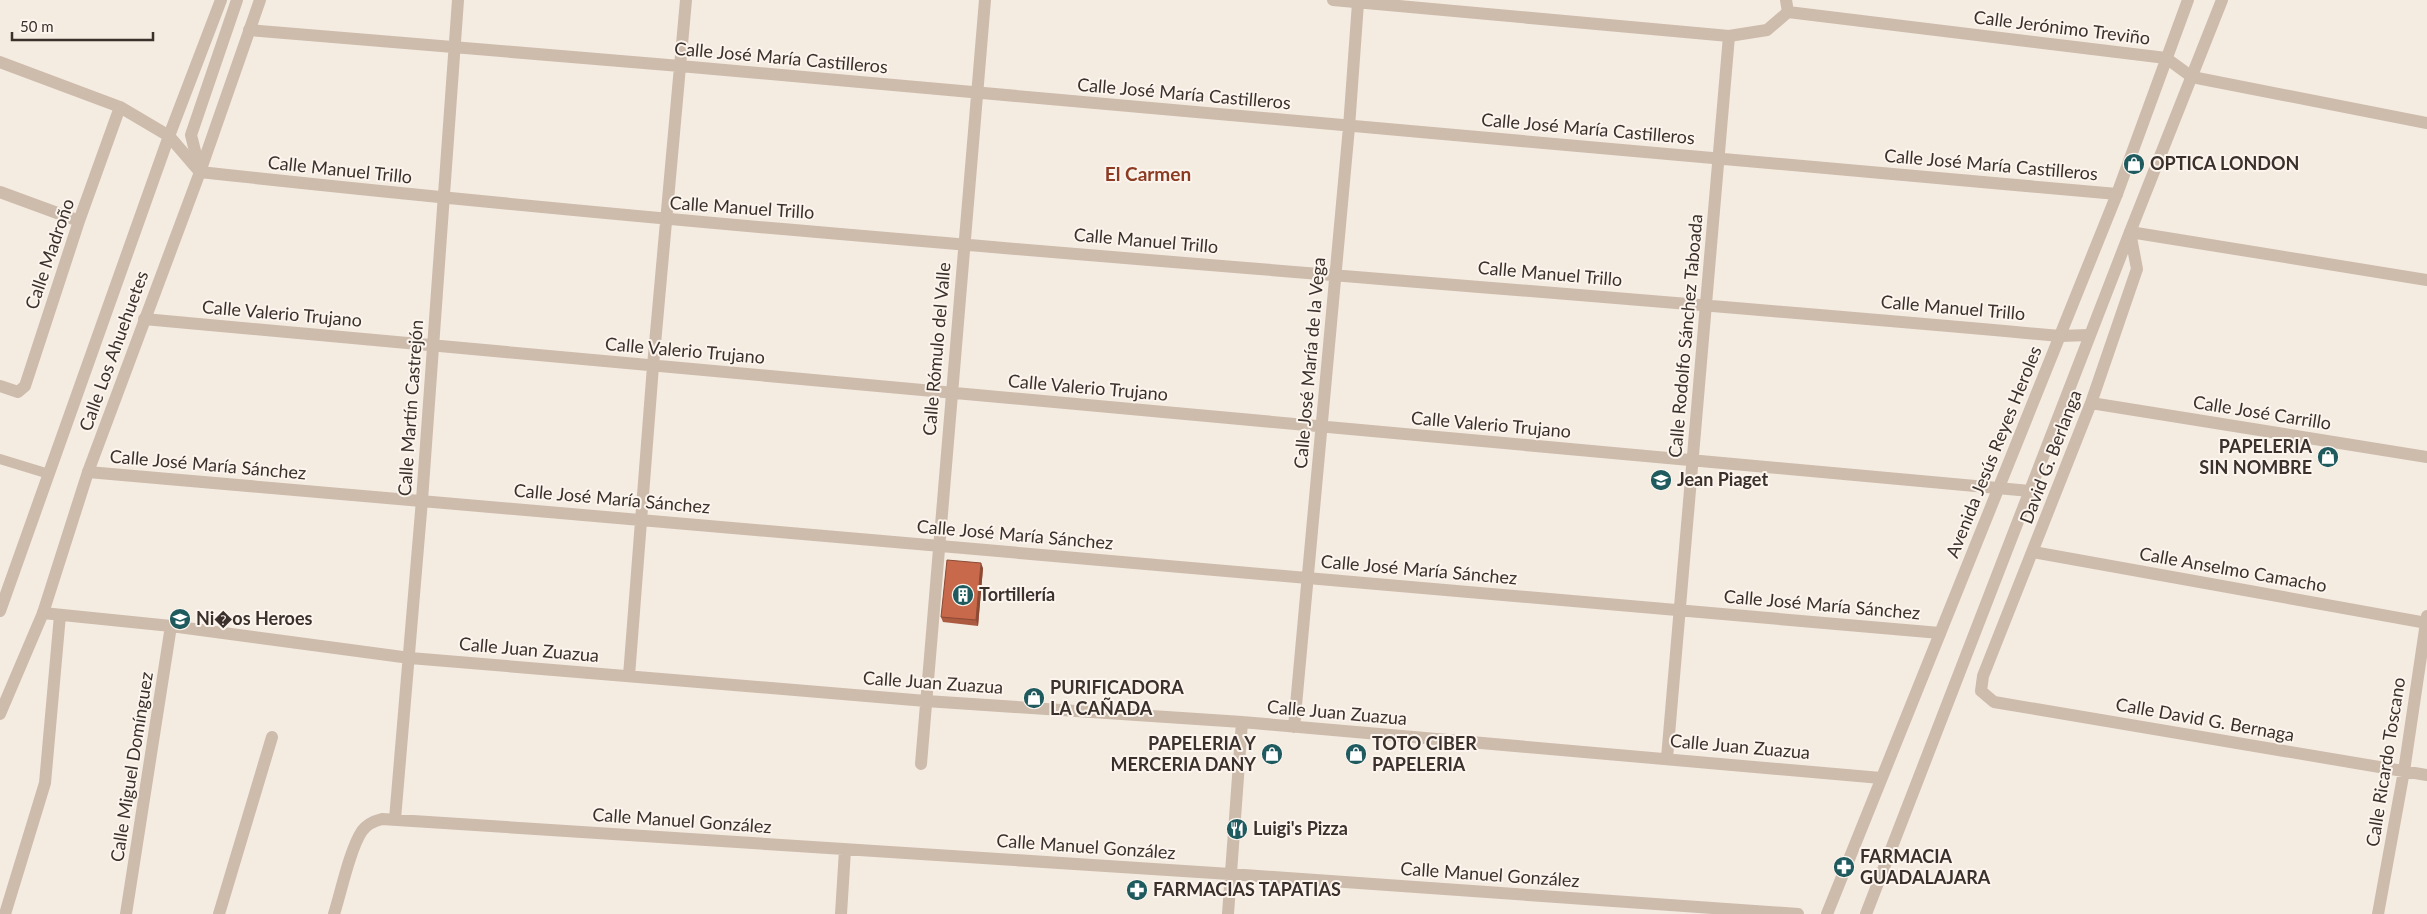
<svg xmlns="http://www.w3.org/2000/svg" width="2427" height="914" font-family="Lato,sans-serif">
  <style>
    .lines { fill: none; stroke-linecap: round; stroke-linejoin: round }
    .service { stroke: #cdbbac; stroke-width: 10 }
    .pedestrian { stroke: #cdbbac; stroke-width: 12 }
    .minor { stroke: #cdbbac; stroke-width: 12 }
    .tertiary { stroke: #cdbbac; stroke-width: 12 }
    .wall { fill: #ac5a40 }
    .shaded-wall { fill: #8c4a34 }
    .building { fill: #c8694b; stroke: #8c4a34 }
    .labels { text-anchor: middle; stroke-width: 4; stroke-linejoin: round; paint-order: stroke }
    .street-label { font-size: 18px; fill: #3b302b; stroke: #fbf5ee }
    .poi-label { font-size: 18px; font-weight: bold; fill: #3b302b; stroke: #fbf5ee; text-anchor: start }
    .neighbourhood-label { font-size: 19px; font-weight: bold; fill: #8c3b22; stroke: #fbf5ee }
  </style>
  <rect width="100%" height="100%" fill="#f4ebe1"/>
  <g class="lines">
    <path class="service" d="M 0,459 L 49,474"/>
    <path class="pedestrian" d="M 1729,36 L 1767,30 L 1788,12"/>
    <path class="minor" d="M 1333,0 L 1729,36 L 1667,758
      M 1786,0 L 1788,12 L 2166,58 L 2192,77 L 2427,123
      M 249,30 L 680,66 L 2117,194
      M 0,62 L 120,107 L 169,136 L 200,172 C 819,240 1440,280 2060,336 L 2089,335
      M 0,192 L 79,221
      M 2427,280 L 2130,232 L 2137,269 L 2091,403 L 1983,676 L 1981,691 L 1994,702 L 2427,775
      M 144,319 L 2030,491
      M 0,386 L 18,392 L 25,386 L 79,221 L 120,107
      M 2091,403 L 2427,457
      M 88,472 L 1940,633
      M 2033,552 L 2427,623
      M 43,613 L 171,626 L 410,658 L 926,701 L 1242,722 L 1881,778
      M 629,676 L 653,366 L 686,0
      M 1294,727 L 1349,127 L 1358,3
      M 921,764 L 985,0
      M 395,819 L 422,500 L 458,0
      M 5,914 L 45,783 L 60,615
      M 126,914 L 171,626
      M 219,914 L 272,737
      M 334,914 C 341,892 350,849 362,831 C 367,824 374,821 382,819 L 1230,874 L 1798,914
      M 841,914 L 845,850
      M 1228,914 L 1242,722
      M 2378,914 L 2404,771 L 2427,616"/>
    <path class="tertiary" d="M 200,171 L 191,135 L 237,0
      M 0,611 L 169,136 L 221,0
      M 0,714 L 43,613 L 88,472 L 200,172 L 260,0
      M 1827,914 L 2117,194 L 2188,0
      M 1866,914 L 2130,232 L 2222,0"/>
  </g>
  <path class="wall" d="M 983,568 L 978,626 L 943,622 L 941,617 Z"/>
  <path class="shaded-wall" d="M 981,563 L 983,568 L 978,626 L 976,620 Z"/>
  <path class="building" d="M 947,560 L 981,563 L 976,620 L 941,617 Z"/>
  <defs>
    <g id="shop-disc" transform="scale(1.125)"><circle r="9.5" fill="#1f5a5e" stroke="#fbf5ee"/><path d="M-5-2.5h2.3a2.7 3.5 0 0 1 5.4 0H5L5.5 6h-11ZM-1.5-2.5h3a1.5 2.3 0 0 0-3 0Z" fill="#fff"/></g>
    <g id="school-disc" transform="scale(1.125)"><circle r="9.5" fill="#1f5a5e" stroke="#fbf5ee"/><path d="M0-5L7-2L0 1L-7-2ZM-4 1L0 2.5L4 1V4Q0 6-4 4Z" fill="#fff"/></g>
    <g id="building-disc" transform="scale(1.125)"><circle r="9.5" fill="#1f5a5e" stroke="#fbf5ee"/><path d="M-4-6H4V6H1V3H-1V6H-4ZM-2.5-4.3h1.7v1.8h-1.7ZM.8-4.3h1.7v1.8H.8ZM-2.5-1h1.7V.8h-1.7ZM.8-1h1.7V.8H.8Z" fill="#fff"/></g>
    <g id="restaurant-disc" transform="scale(1.125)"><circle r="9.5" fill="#1f5a5e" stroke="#fbf5ee"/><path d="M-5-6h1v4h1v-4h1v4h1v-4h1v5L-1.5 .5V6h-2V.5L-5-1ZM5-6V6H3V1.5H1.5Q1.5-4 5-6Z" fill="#fff"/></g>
    <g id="pharmacy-disc" transform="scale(1.125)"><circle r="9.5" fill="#1f5a5e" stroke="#fbf5ee"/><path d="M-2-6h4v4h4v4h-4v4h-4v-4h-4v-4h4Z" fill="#fff"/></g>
  </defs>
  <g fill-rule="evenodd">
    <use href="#shop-disc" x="2134" y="164"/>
    <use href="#shop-disc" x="2328" y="457"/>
    <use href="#school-disc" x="1661" y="480"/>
    <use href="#building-disc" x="963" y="595"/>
    <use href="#school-disc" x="180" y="619"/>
    <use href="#shop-disc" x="1034" y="698"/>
    <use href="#shop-disc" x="1272" y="754"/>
    <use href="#shop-disc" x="1356" y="754"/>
    <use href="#restaurant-disc" x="1237" y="829"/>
    <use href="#pharmacy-disc" x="1844" y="867"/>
    <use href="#pharmacy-disc" x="1137" y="890"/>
  </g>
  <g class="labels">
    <g class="street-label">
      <text transform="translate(2062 28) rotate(7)" y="6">Calle Jerónimo Treviño</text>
      <text transform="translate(781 58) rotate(5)" y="6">Calle José María Castilleros</text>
      <text transform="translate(1184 94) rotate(5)" y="6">Calle José María Castilleros</text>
      <text transform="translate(1588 129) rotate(5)" y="6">Calle José María Castilleros</text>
      <text transform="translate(1991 165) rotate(5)" y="6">Calle José María Castilleros</text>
      <text transform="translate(340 170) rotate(6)" y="6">Calle Manuel Trillo</text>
      <text transform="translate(742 208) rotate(4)" y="6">Calle Manuel Trillo</text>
      <text transform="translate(1146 241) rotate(5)" y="6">Calle Manuel Trillo</text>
      <text transform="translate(50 254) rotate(-71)" y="6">Calle Madroño</text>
      <text transform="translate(1550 274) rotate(5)" y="6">Calle Manuel Trillo</text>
      <text transform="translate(1953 308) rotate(5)" y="6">Calle Manuel Trillo</text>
      <text transform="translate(282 314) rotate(5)" y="6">Calle Valerio Trujano</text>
      <text transform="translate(1686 336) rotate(-85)" y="6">Calle Rodolfo Sánchez Taboada</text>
      <text transform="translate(937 349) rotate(-85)" y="6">Calle Rómulo del Valle</text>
      <text transform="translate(114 351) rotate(-70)" y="6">Calle Los Ahuehuetes</text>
      <text transform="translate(685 351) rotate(5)" y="6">Calle Valerio Trujano</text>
      <text transform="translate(1310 363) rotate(-85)" y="6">Calle José María de la Vega</text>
      <text transform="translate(1088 388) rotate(5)" y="6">Calle Valerio Trujano</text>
      <text transform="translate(411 408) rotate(-86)" y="6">Calle Martín Castrejón</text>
      <text transform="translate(2262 413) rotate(9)" y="6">Calle José Carrillo</text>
      <text transform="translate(1491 425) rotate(5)" y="6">Calle Valerio Trujano</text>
      <text transform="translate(1994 452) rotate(-68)" y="6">Avenida Jesús Reyes Heroles</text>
      <text transform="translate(2051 457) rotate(-69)" y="6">David G. Berlanga</text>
      <text transform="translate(208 465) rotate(5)" y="6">Calle José María Sánchez</text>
      <text transform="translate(612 499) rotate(5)" y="6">Calle José María Sánchez</text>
      <text transform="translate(1015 535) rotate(5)" y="6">Calle José María Sánchez</text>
      <text transform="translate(1419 570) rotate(5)" y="6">Calle José María Sánchez</text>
      <text transform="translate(2233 570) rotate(10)" y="6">Calle Anselmo Camacho</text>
      <text transform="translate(1822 605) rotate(5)" y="6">Calle José María Sánchez</text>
      <text transform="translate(529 650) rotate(5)" y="6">Calle Juan Zuazua</text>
      <text transform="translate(933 683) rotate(4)" y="6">Calle Juan Zuazua</text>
      <text transform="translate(1337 713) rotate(5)" y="6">Calle Juan Zuazua</text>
      <text transform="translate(2205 720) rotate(10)" y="6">Calle David G. Bernaga</text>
      <text transform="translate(1740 747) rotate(5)" y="6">Calle Juan Zuazua</text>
      <text transform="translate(2386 762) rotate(-81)" y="6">Calle Ricardo Toscano</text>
      <text transform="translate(132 767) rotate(-81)" y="6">Calle Miguel Domínguez</text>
      <text transform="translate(682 821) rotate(4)" y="6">Calle Manuel González</text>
      <text transform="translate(1086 847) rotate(4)" y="6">Calle Manuel González</text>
      <text transform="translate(1490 875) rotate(4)" y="6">Calle Manuel González</text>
    </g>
    <g class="poi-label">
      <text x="2150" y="170">OPTICA LONDON</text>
      <text x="2312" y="453" text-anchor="end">PAPELERIA<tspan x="2312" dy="21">SIN NOMBRE</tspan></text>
      <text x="1677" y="486">Jean Piaget</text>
      <text x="979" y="601">Tortillería</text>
      <text x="196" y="625">Ni�os Heroes</text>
      <text x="1050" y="694">PURIFICADORA<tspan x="1050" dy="21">LA CAÑADA</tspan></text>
      <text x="1256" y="750" text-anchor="end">PAPELERIA Y<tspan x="1256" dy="21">MERCERIA DANY</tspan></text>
      <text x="1372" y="750">TOTO CIBER<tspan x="1372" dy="21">PAPELERIA</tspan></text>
      <text x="1253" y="835">Luigi's Pizza</text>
      <text x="1860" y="863">FARMACIA<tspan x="1860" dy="21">GUADALAJARA</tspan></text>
      <text x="1153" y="896">FARMACIAS TAPATIAS</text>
    </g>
    <g class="neighbourhood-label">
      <text x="1148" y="181">El Carmen</text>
    </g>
  </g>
  <path d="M12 32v8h141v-8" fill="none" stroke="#3b302b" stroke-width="2.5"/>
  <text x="20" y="32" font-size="15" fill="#3b302b" stroke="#fbf5ee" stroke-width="4" paint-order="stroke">50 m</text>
</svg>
